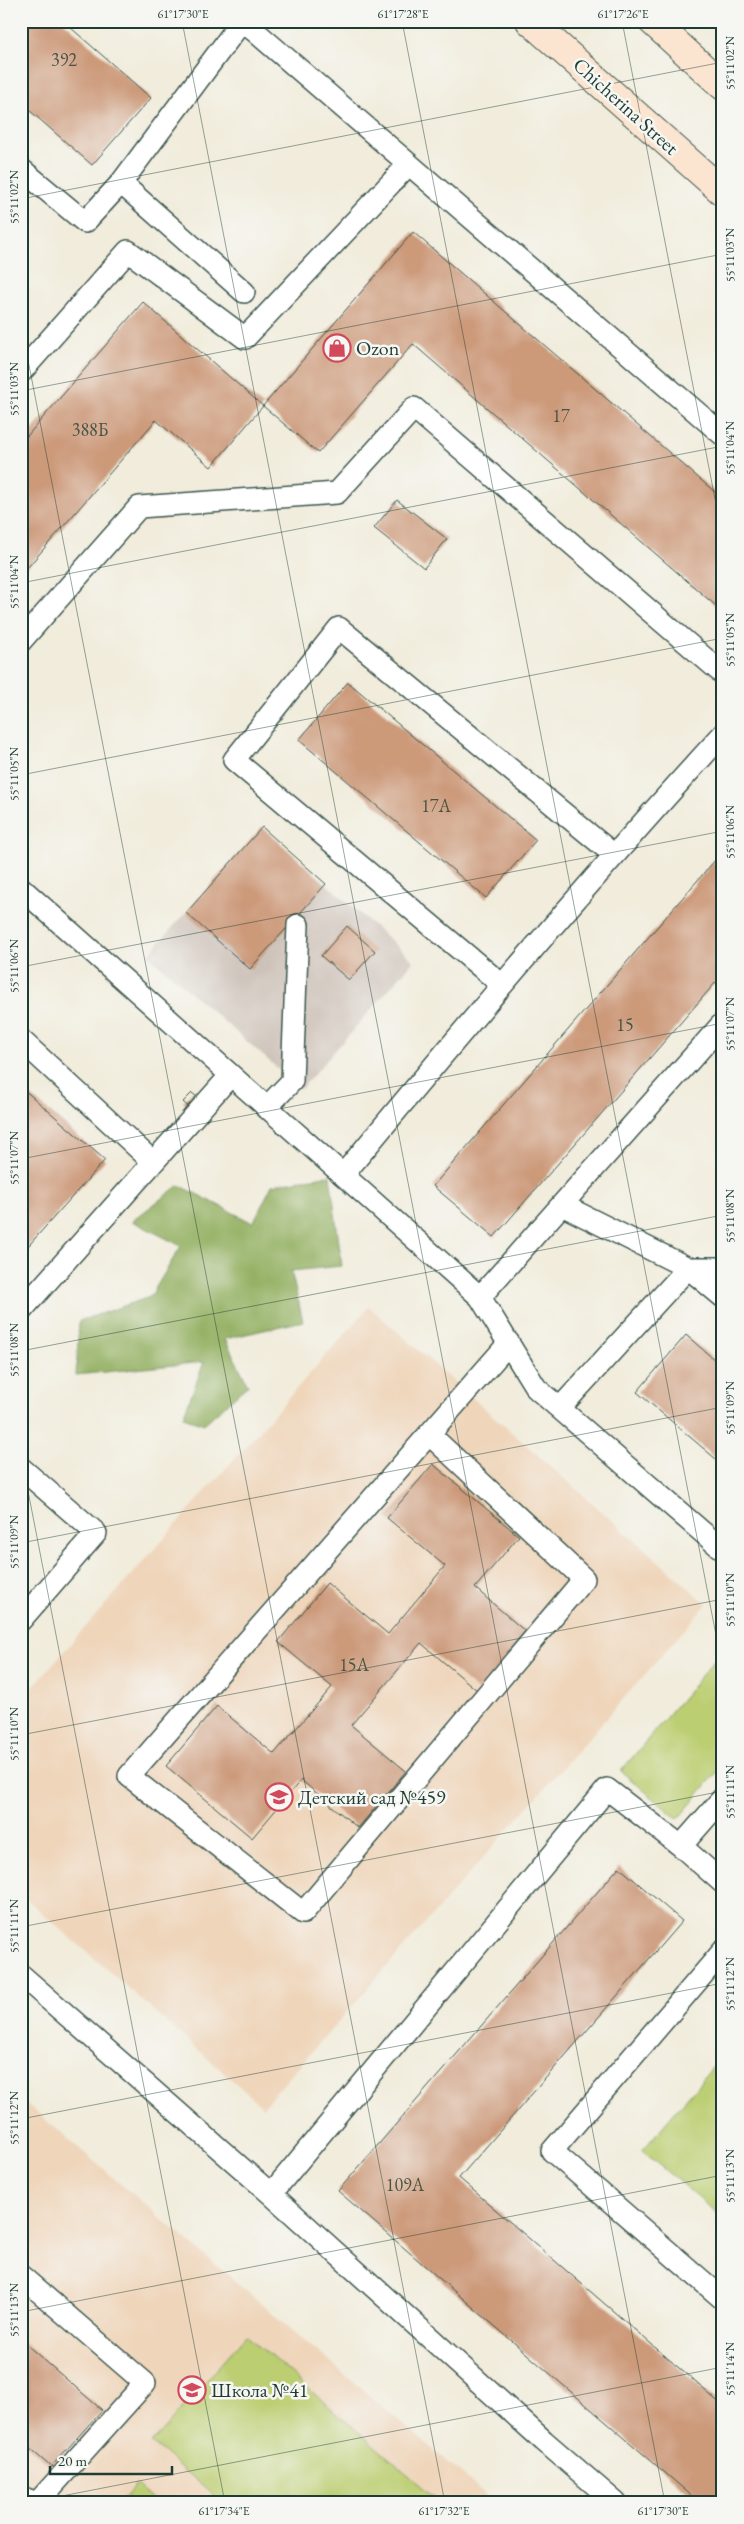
<svg xmlns="http://www.w3.org/2000/svg" width="744" height="2524" font-family="'EB Garamond',serif">
  <style>
    .built { fill: #efd6bb }
    .industrial { fill: #cdc2b9 }
    .green { fill: #bbce71; stroke: #6d8652 }
    .forest { fill: #94b163; stroke: #5a774c }
    .building { fill: #cc9979 }
    .lines { fill: none; stroke-linecap: round; stroke-linejoin: round }
    .lane-casing { stroke: #3e574d; stroke-width: 24 }
    .secondary-casing { stroke: #3e574d; stroke-width: 30 }
    .lane { stroke: #fff; stroke-width: 21 }
    .secondary { stroke: #fce5d0; stroke-width: 28 }
    .ticks { fill: none; stroke: #1f3d34; stroke-width: 1; stroke-opacity: 0.45 }
    .labels { text-anchor: middle; stroke-width: 5; stroke-linejoin: round; paint-order: stroke }
    .number-label { font-size: 18px; fill: #4a5445 }
    .street-label { font-size: 20px; fill: #1f3d34; stroke: #f6f6f2 }
    .poi-label { font-size: 20px; fill: #1f3d34; stroke: #f6f6f2; text-anchor: start }
    .neatline { fill: none; stroke: #1f3d34; stroke-width: 2 }
    .ticks-label { font-size: 12px; text-anchor: middle; fill: #1f3d34 }
  </style>
  <rect width="100%" height="100%" fill="#f6f6f2"/>
  <filter id="ink" filterUnits="userSpaceOnUse"><feTurbulence type="fractalNoise" baseFrequency=".02" numOctaves="2"/><feDisplacementMap in="SourceGraphic" scale="10" xChannelSelector="R" yChannelSelector="G"/><feConvolveMatrix kernelMatrix="1 2 1 2 8 2 1 2 1" color-interpolation-filters="sRGB"/></filter>
  <filter id="wash" filterUnits="userSpaceOnUse"><feTurbulence type="fractalNoise" baseFrequency=".0096" numOctaves="4" result="noise"/><feDisplacementMap in="SourceGraphic" scale="20" xChannelSelector="R" yChannelSelector="G"/><feGaussianBlur stdDeviation="1.12" result="paint"/><feColorMatrix in="noise" values="0 0 0 0 0 0 0 0 0 0 0 0 0 0 0 0 0 1.4 0 .05"/><feComposite in="paint" operator="in"/></filter>
  <g filter="url(#wash)">
    <rect width="100%" height="100%" fill="#f1ecdb"/>
    <path class="built" d="M 369,1307 L 707,1604 L 263,2107 L 21,1894 L 21,1700 Z
      M 21,2099 L 486,2495 L 480,2503 L 21,2503 Z"/>
    <path class="industrial" d="M 262,827 L 414,961 L 301,1089 L 148,955 Z"/>
    <path class="green" d="M 717,1657 L 723,1662 L 723,1765 L 678,1819 L 621,1771 Z
      M 723,2055 L 723,2218 L 642,2151 Z
      M 246,2335 L 441,2503 L 222,2503 L 152,2443 Z
      M 136,2485 L 157,2503 L 120,2503 Z"/>
    <path class="forest" d="M 330,1175 L 342,1266 L 291,1271 L 303,1321 L 225,1339 L 248,1385 L 204,1424 L 183,1417 L 204,1362 L 76,1375 L 79,1321 L 150,1297 L 181,1246 L 132,1221 L 179,1185 L 253,1223 L 272,1185 Z"/>
    <g id="blocks">
      <path class="building" d="M 21,21 L 63,21 L 151,98 L 92,165 L 21,103 Z
        M 413,232 L 723,499 L 723,612 L 413,344 L 318,453 L 263,406 Z
        M 143,302 L 263,406 L 211,467 L 156,420 L 21,575 L 21,443 Z
        M 397,500 L 447,539 L 424,568 L 374,528 Z
        M 348,682 L 536,840 L 486,898 L 299,740 Z
        M 262,827 L 326,884 L 250,969 L 186,913 Z
        M 723,851 L 723,974 L 494,1237 L 433,1186 Z
        M 347,926 L 375,951 L 349,980 L 321,956 Z
        M 21,1087 L 105,1160 L 21,1254 Z
        M 192,1093 L 202,1101 L 193,1111 L 183,1102 Z
        M 686,1335 L 723,1367 L 723,1465 L 637,1392 Z
        M 433,1464 L 519,1536 L 475,1588 L 527,1633 L 478,1691 L 421,1643 L 351,1725 L 406,1771 L 358,1828 L 301,1780 L 252,1838 L 166,1766 L 217,1706 L 274,1754 L 332,1687 L 278,1642 L 327,1583 L 388,1634 L 445,1566 L 387,1518 Z
        M 619,1867 L 682,1921 L 459,2178 L 723,2406 L 723,2503 L 700,2503 L 338,2191 Z
        M 21,2340 L 102,2410 L 51,2467 L 21,2441 Z"/>
    </g>
  </g>
  <g filter="url(#ink)">
    <use href="#blocks" fill-opacity="0" stroke="#3e574d" stroke-width="1"/>
    <g class="lines">
      <g class="lane-casing">
        <path id="lane" d="M 243,21 L 723,435
          M 21,169 L 85,222 L 121,183 L 242,21
          M 121,183 L 244,292
          M 21,372 L 128,251 L 245,338 L 409,164
          M 21,641 L 139,507 L 337,493 L 414,408 L 723,674
          M 21,888 L 480,1297 L 536,1388 L 723,1550
          M 501,984 L 234,760 L 339,628 L 613,854
          M 21,1040 L 153,1162
          M 266,1108 L 292,1081 L 298,925
          M 343,1175 C 467,1025 592,877 723,734
          M 562,1205 L 688,1268 L 723,1297
          M 480,1297 L 723,1023
          M 21,1311 L 230,1076
          M 560,1408 L 688,1268 L 723,1268
          M 429,1434 L 584,1579 L 303,1913 L 129,1776 L 509,1343
          M 21,1468 L 96,1533 L 21,1620
          M 681,1846 L 723,1798
          M 723,1951 L 552,2151 L 723,2299
          M 21,1975 L 271,2194 L 544,2441 L 616,2503
          M 271,2194 L 607,1789 L 681,1846 L 723,1883
          M 21,2276 L 145,2383 L 37,2503 L 21,2497"/>
      </g>
      <g class="secondary-casing">
        <path id="secondary" d="M 530,21 L 723,192
          M 652,21 L 723,86"/>
      </g>
      <use href="#lane" class="lane"/>
      <use href="#secondary" class="secondary"/>
    </g>
  </g>
  <path class="ticks" d="M 182,21 L 665,2503M 402,21 L 723,1671M 622,21 L 723,540M 21,199 L 723,62M 21,324 L 445,2503M 21,391 L 723,254M 21,583 L 723,446M 21,775 L 723,638M 21,967 L 723,831M 21,1159 L 723,1023M 21,1351 L 723,1215M 21,1455 L 225,2503M 21,1543 L 723,1407M 21,1735 L 723,1599M 21,1927 L 723,1791M 21,2119 L 723,1983M 21,2312 L 723,2175M 26,2503 L 723,2367"/>
  <defs>
    <g id="shop-ring" transform="scale(1.4375)"><circle r="9.5" fill="#f6f6f2" stroke="#d1495b" stroke-width="1.5"/><path d="M-5-2.5h2.3a2.7 3.5 0 0 1 5.4 0H5L5.5 6h-11ZM-1.5-2.5h3a1.5 2.3 0 0 0-3 0Z" fill="#d1495b"/></g>
    <g id="school-ring" transform="scale(1.4375)"><circle r="9.5" fill="#f6f6f2" stroke="#d1495b" stroke-width="1.5"/><path d="M0-5L7-2L0 1L-7-2ZM-4 1L0 2.5L4 1V4Q0 6-4 4Z" fill="#d1495b"/></g>
  </defs>
  <g fill-rule="evenodd">
    <use href="#shop-ring" x="337" y="348"/>
    <use href="#school-ring" x="279" y="1797"/>
    <use href="#school-ring" x="192" y="2390"/>
  </g>
  <g class="labels">
    <g class="number-label">
      <text x="64" y="66">392</text>
      <text x="561" y="422">17</text>
      <text x="90" y="436">388Б</text>
      <text x="436" y="812">17А</text>
      <text x="625" y="1031">15</text>
      <text x="354" y="1671">15А</text>
      <text x="405" y="2191">109А</text>
    </g>
    <g class="street-label">
      <text transform="translate(626 106) rotate(42)" y="7">Chicherina Street</text>
    </g>
    <g class="poi-label">
      <text x="356" y="355">Ozon</text>
      <text x="298" y="1804">Детский сад №459</text>
      <text x="211" y="2397">Школа №41</text>
    </g>
  </g>
  <rect width="744" height="2524" fill="none" stroke="#f6f6f2" stroke-width="55"/>
  <path d="M50 2466v8h122v-8" fill="none" stroke="#1f3d34" stroke-width="2.5"/>
  <text x="58" y="2466" font-size="15" fill="#1f3d34" stroke="#f6f6f2" stroke-width="4" paint-order="stroke">20 m</text>
  <rect x="28" y="28" width="688" height="2468" class="neatline"/>
  <g class="ticks-label">
    <text x="183" y="18">61°17'30"E</text>
    <text x="403" y="18">61°17'28"E</text>
    <text x="623" y="18">61°17'26"E</text>
    <text transform="translate(730 63) rotate(-90)" y="4">55°11'02"N</text>
    <text transform="translate(14 197) rotate(-90)" y="4">55°11'02"N</text>
    <text transform="translate(730 255) rotate(-90)" y="4">55°11'03"N</text>
    <text transform="translate(14 389) rotate(-90)" y="4">55°11'03"N</text>
    <text transform="translate(730 448) rotate(-90)" y="4">55°11'04"N</text>
    <text transform="translate(14 582) rotate(-90)" y="4">55°11'04"N</text>
    <text transform="translate(730 640) rotate(-90)" y="4">55°11'05"N</text>
    <text transform="translate(14 774) rotate(-90)" y="4">55°11'05"N</text>
    <text transform="translate(730 832) rotate(-90)" y="4">55°11'06"N</text>
    <text transform="translate(14 966) rotate(-90)" y="4">55°11'06"N</text>
    <text transform="translate(730 1024) rotate(-90)" y="4">55°11'07"N</text>
    <text transform="translate(14 1158) rotate(-90)" y="4">55°11'07"N</text>
    <text transform="translate(730 1216) rotate(-90)" y="4">55°11'08"N</text>
    <text transform="translate(14 1350) rotate(-90)" y="4">55°11'08"N</text>
    <text transform="translate(730 1408) rotate(-90)" y="4">55°11'09"N</text>
    <text transform="translate(14 1542) rotate(-90)" y="4">55°11'09"N</text>
    <text transform="translate(730 1600) rotate(-90)" y="4">55°11'10"N</text>
    <text transform="translate(14 1734) rotate(-90)" y="4">55°11'10"N</text>
    <text transform="translate(730 1792) rotate(-90)" y="4">55°11'11"N</text>
    <text transform="translate(14 1926) rotate(-90)" y="4">55°11'11"N</text>
    <text transform="translate(730 1984) rotate(-90)" y="4">55°11'12"N</text>
    <text transform="translate(14 2118) rotate(-90)" y="4">55°11'12"N</text>
    <text transform="translate(730 2176) rotate(-90)" y="4">55°11'13"N</text>
    <text transform="translate(14 2310) rotate(-90)" y="4">55°11'13"N</text>
    <text transform="translate(730 2369) rotate(-90)" y="4">55°11'14"N</text>
    <text x="224" y="2515">61°17'34"E</text>
    <text x="444" y="2515">61°17'32"E</text>
    <text x="663" y="2515">61°17'30"E</text>
  </g>
</svg>
